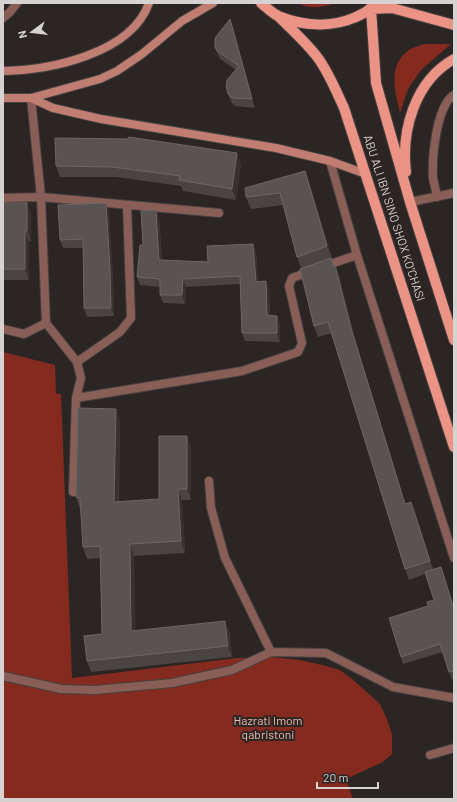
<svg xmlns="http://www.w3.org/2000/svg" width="457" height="802" font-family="Barlow,sans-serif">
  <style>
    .green { fill: #852a1f }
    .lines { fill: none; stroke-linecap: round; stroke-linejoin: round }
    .lane-casing { stroke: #464140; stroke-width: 10 }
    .secondary-casing { stroke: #464140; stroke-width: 10 }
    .primary-casing { stroke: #464140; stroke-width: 12 }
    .lane { stroke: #895e57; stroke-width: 8 }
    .secondary { stroke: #c07d71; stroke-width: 8 }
    .primary { stroke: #eb9485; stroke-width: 10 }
    .wall { fill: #4a4442 }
    .shaded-wall { fill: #37312f }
    .building { fill: #595351; stroke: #6c6765 }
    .labels { text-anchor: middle; stroke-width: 4; stroke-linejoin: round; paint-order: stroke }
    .street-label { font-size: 12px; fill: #d6d2d1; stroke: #2b2524 }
    .park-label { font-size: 12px; fill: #efbab0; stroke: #2b2524 }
  </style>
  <rect width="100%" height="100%" fill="#2b2524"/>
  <path class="green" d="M 297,3 L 335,3 C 322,8 310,9 297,3 Z
    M 424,44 L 451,44 L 421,70 L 408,89 L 400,113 C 395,91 387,65 409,50 C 413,47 419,46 424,44 Z
    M 3,352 L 55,365 L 56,394 L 61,394 L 72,678 L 237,658 L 271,657 L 300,660 L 326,666 L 340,670 L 352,679 L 380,704 L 387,719 L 392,735 L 392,754 L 383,762 L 346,779 L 353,799 L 3,799 Z"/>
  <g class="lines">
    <g class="lane-casing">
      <path id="lane" d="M 3,18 L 10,12 L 17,3
        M 31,98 L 41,197 L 46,323 L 77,362 L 81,378 L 76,398 L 73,492
        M 330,161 L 357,255 L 454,558
        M 437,197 C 436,190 434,184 433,178 C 432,158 436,106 454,95
        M 3,198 L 41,197 L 219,213
        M 410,202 L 454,193
        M 322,267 L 357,255
        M 3,329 L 24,334 L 46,323
        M 77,362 L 120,332 L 131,318 L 127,205
        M 76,398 L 242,371 L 298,352 L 302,343 L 289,286 L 292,278 L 311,271
        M 209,481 L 211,508 L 225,558 L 271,652
        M 3,676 L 61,689 L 95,690 L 172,683 L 232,670 L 271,652 L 326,653 L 393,687 L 454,698
        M 430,755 L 454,748"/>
    </g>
    <g class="secondary-casing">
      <path id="secondary" d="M 3,71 C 50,70 131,54 149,3
        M 3,98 L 31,98 L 100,79 L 117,71 L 142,54 L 182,21 L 213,3
        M 31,98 L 53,108 L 101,119 L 276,148 L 330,161 L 366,174"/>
    </g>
    <g class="primary-casing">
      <path id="primary" d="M 261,3 C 266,7 272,13 278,16 C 303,26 331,28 356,17 C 362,14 370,11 373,5
        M 371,9 L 376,83 L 410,202 L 454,340
        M 371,9 L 392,8 L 454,25
        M 277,15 C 291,29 306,42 318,58 C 329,73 336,91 344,108 L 454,447
        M 406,172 C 401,130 415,81 454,59"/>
    </g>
    <use href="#lane" class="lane"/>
    <use href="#secondary" class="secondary"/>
    <use href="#primary" class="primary"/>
  </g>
  <path class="wall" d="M 230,19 L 233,27 L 255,108 L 235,106 L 231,102 L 228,94 L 236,70 L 220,59 L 215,47 Z
    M 241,164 L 236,200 L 183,191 L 181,186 L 116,177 L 60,177 L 56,166 Z
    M 305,171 L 309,182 L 332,258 L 331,258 L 334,266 L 339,276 L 355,339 L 405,504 L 415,513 L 433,569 L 441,567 L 454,608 L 454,679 L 452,680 L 443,652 L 403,664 L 401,657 L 428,606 L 434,600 L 425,574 L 409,580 L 405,569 L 332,333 L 318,337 L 314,326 L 301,268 L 297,257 L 283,205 L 251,209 L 246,197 Z
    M 3,203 L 27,203 L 31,214 L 31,241 L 29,241 L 29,280 L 3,280 Z
    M 106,203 L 109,212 L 113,278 L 114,316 L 87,317 L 84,308 L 83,248 L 63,248 L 60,240 Z
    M 159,218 L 162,260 L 208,262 L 256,252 L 258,282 L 266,281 L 269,289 L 270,315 L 280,324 L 280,342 L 245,341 L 242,333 L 240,284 L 186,287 L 185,304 L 163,303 L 160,295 L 160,287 L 140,285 L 137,277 L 143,245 Z
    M 120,420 L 119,502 L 159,499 L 191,448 L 191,500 L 182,500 L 185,553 L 134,556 L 135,630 L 230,632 L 232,657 L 91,672 L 87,661 L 102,634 L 100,558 L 87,559 L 83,547 L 81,509 L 80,509 L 76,497 Z"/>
  <path class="shaded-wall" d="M 230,19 L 233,27 L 255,108 L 252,99 Z
    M 237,153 L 241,164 L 236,200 L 232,189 Z
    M 305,171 L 309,182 L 332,258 L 327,246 Z
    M 27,203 L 31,214 L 31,241 L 27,231 Z
    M 106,203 L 109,212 L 113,278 L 114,316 L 111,308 Z
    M 156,210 L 159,218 L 162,269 L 159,260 Z
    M 25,231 L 29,241 L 29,280 L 25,269 Z
    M 253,244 L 256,252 L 259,290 L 256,282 Z
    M 335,265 L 339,276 L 355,339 L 409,515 L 405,504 L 351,328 Z
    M 183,279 L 186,287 L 185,304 L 182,295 Z
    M 266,281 L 269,289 L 270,324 L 267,315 Z
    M 277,316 L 280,324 L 280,342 L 277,333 Z
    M 116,409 L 120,420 L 118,513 L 114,502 Z
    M 187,436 L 191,448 L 191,500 L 187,489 Z
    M 178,489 L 182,500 L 185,553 L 181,541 Z
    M 411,502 L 415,513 L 434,572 L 430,561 Z
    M 130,544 L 134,556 L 136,642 L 131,631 Z
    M 225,621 L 230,632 L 232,657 L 228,646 Z"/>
  <path class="building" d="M 230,19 L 252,99 L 232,98 L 228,94 L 226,86 L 227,80 L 239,66 L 217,51 L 215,47 L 215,38 Z
    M 129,137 L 237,153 L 232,189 L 179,180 L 180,176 L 112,167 L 56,166 L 55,138 L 128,139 Z
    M 305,171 L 327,246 L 297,257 L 280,193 L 246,197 L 245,188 Z
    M 3,203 L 27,203 L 27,231 L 25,231 L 25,269 L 3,269 Z
    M 106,203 L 110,269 L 111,308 L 84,308 L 83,239 L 60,240 L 58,205 Z
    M 156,210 L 159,260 L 208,262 L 207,246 L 253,244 L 256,282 L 266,281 L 267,315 L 277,316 L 277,333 L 242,333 L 240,276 L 183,279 L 182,295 L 160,295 L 160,279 L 137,277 L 140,245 L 143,245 L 141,211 Z
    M 331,258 L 333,266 L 335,265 L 351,328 L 405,504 L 411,502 L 430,561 L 405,569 L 328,322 L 314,326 L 300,269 Z
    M 78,408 L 116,409 L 114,502 L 159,499 L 159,436 L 187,436 L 187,489 L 178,489 L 181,541 L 130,544 L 131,631 L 225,621 L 228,646 L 87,661 L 84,636 L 102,634 L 100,546 L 83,547 L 80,498 L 76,497 Z
    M 441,567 L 454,609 L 454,671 L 449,672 L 440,644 L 401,657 L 389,618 L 428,606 L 427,602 L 434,600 L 425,572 Z"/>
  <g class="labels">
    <g class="street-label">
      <text transform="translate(394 218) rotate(72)" y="4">ABU ALI IBN SINO SHOX KO'CHASI</text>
    </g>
    <g class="park-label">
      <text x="268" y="725">Hazrati Imom<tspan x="268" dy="14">qabristoni</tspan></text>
    </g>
  </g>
  <rect width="457" height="802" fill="none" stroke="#d6d2d1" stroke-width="8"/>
  <g transform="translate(32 32) rotate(255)" stroke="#2b2524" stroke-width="3" paint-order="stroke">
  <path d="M0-3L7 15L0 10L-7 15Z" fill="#d6d2d1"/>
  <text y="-6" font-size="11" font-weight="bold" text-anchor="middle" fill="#d6d2d1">N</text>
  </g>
  <path d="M317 782v6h61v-6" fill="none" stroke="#d6d2d1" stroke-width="2"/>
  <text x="323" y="782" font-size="12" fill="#d6d2d1" stroke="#2b2524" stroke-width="3" paint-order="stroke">20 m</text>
</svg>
